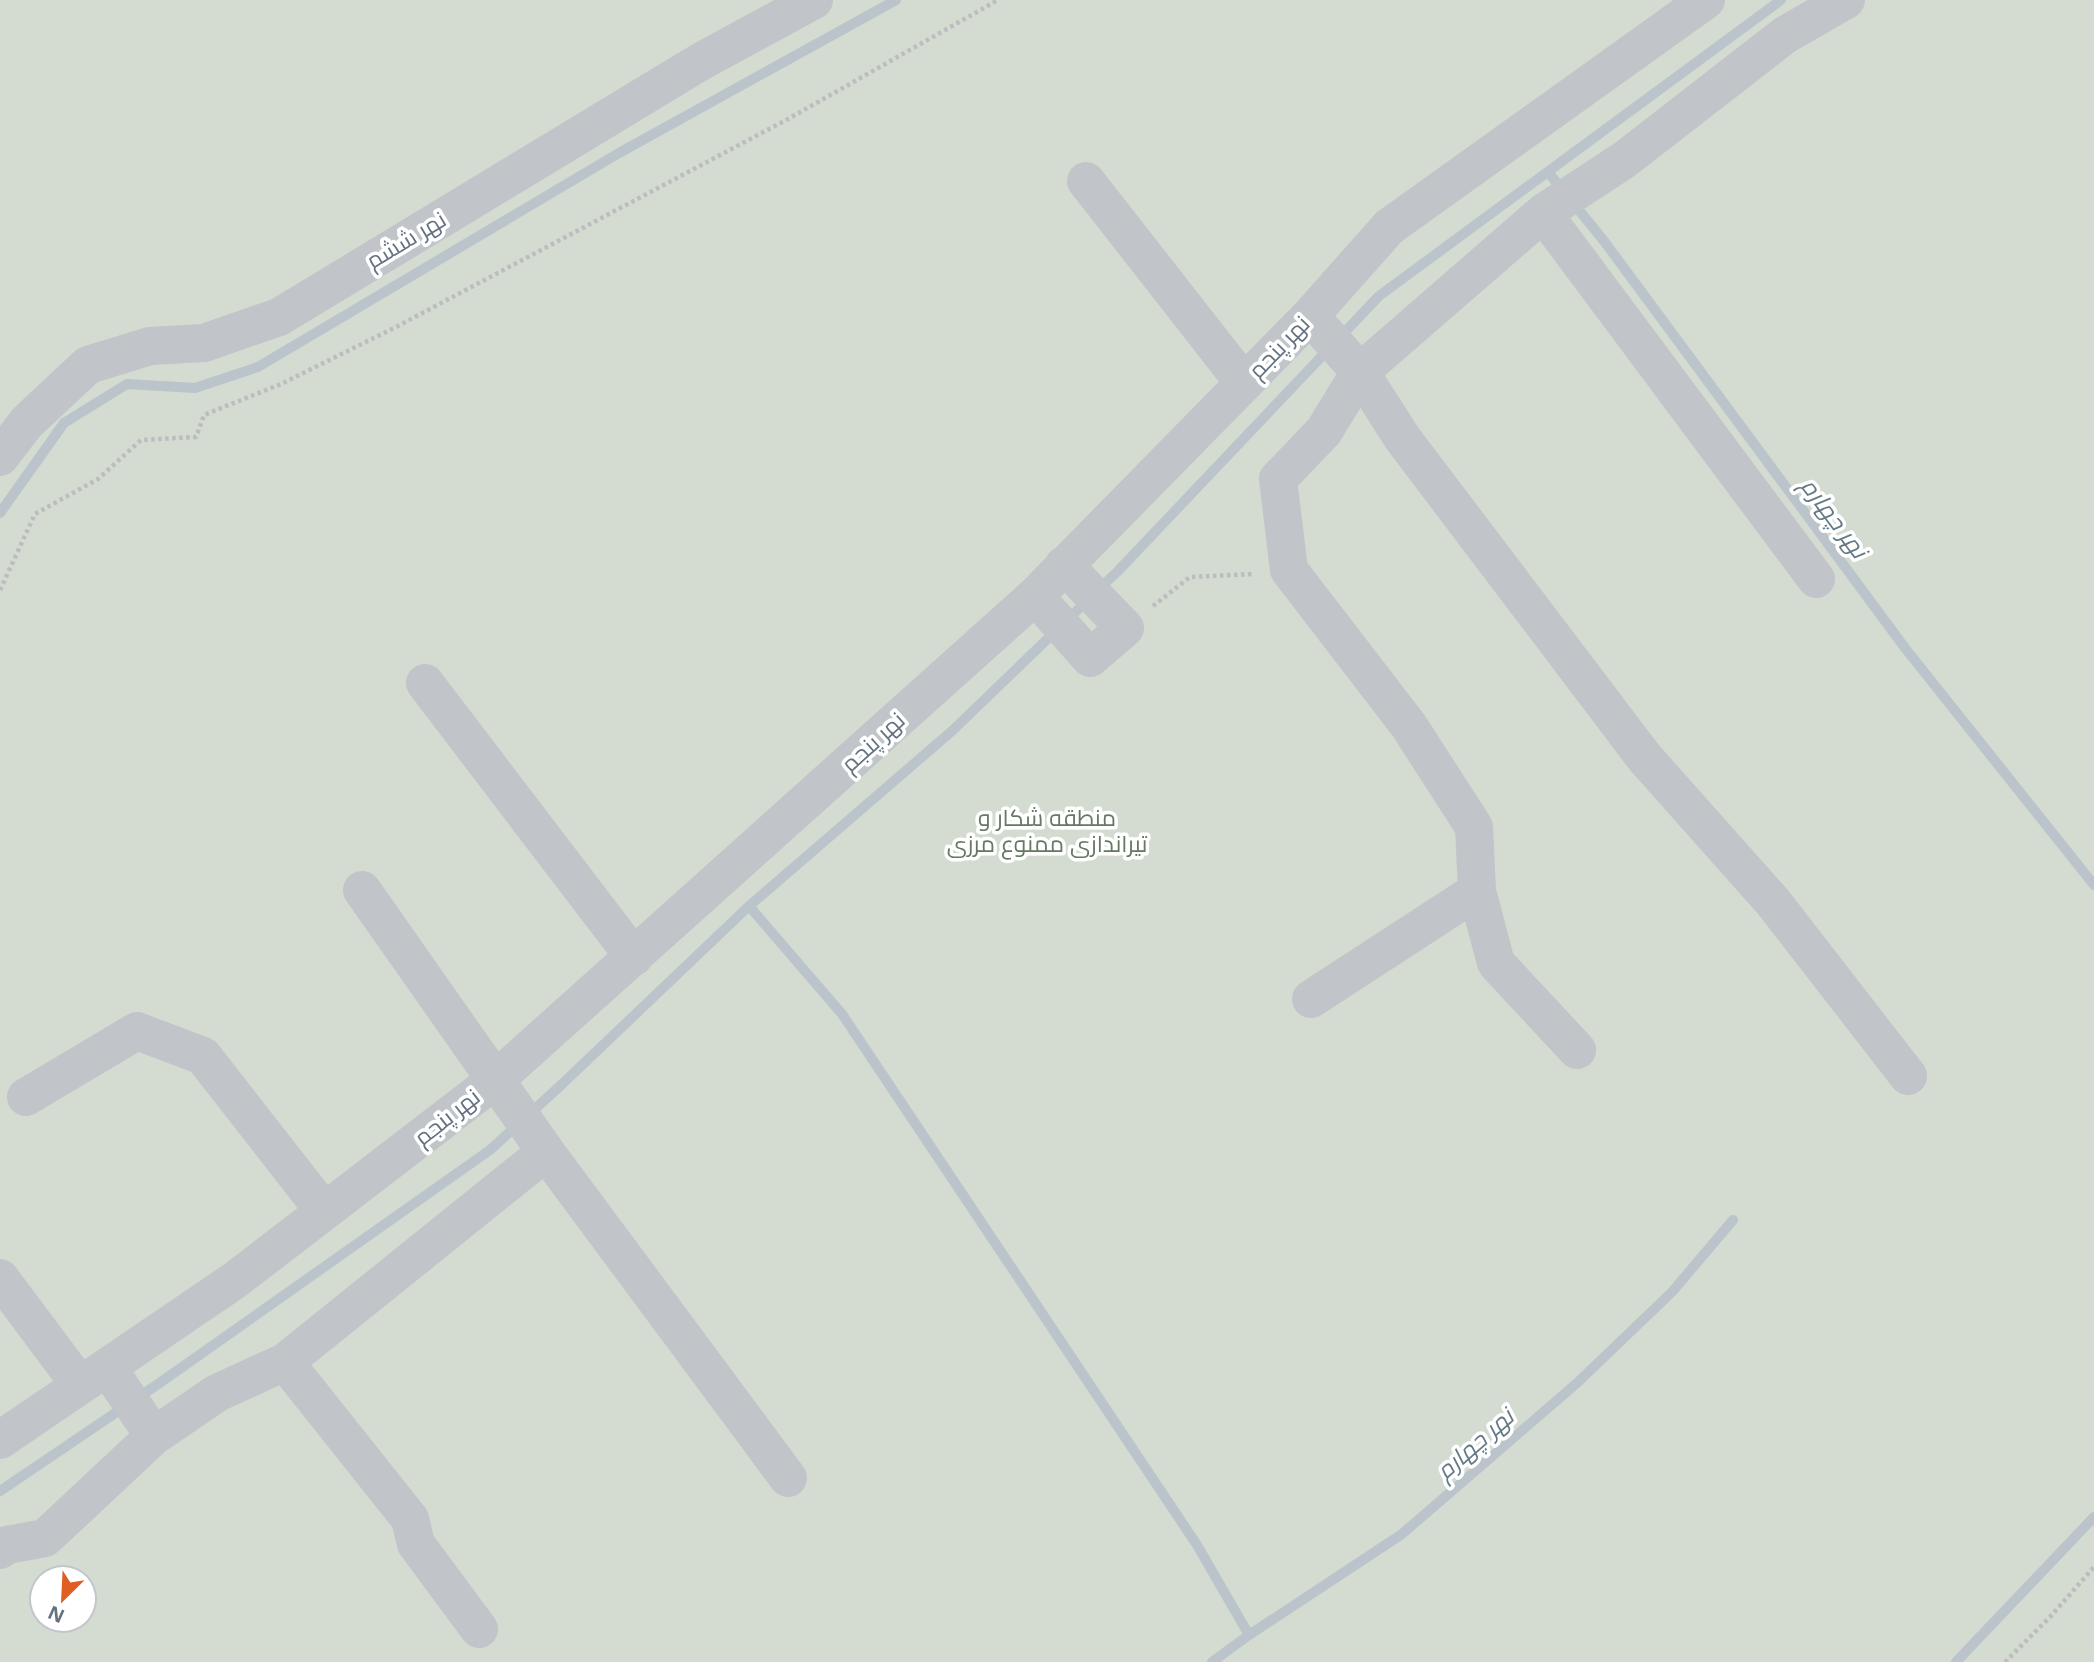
<svg xmlns="http://www.w3.org/2000/svg" width="2094" height="1662" font-family="'Open Sans',Cairo,sans-serif">
  <style>
    .green { fill: #d4dbd1; fill-rule: evenodd }
    .lines { fill: none; stroke-linecap: round; stroke-linejoin: round }
    .stream { stroke: #bac4ca; stroke-width: 10 }
    .path { stroke: #bbbdbf; stroke-width: 4.5; stroke-dasharray: 3.5 3.5; stroke-linecap: butt }
    .minor { stroke: #c1c4c8; stroke-width: 38 }
    .labels { text-anchor: middle; stroke-width: 7; stroke-linejoin: round; paint-order: stroke }
    .street-label { font-size: 23px; fill: #637181; stroke: #fff }
    .park-label { font-size: 23px; fill: #657862; stroke: #fff }
    .water-label { font-size: 24px; font-style: italic; fill: #637a85; stroke: #fff }
  </style>
  <rect width="100%" height="100%" fill="#f4f4f0"/>
  <path class="green" d="M 0,0 L 2094,0 L 2094,1662 L 0,1662 ZM 42,1578 L 84,1578 L 84,1620 L 42,1620 Z"/>
  <g class="lines">
    <path class="stream" d="M 1548,172 L 1604,241 L 1905,648 L 2094,885
      M 0,513 L 64,423 L 127,384 L 195,388 L 258,367 L 619,153 L 896,0
      M 749,906 L 842,1014 L 1197,1545 L 1249,1635
      M 0,1491 L 161,1382 L 490,1150 L 559,1087 L 749,906 L 952,731 L 1118,571 L 1379,296 L 1781,0
      M 1212,1662 L 1249,1635 L 1402,1534 L 1577,1383 L 1672,1292 L 1733,1220
      M 1956,1662 L 2094,1517"/>
    <path class="path" d="M 0,590 L 35,514 L 98,479 L 141,440 L 196,437 L 204,415 L 281,384 L 396,327 L 788,119 L 998,0
      M 1153,606 L 1190,577 L 1253,574
      M 2005,1662 L 2050,1617 L 2094,1567"/>
    <path class="minor" d="M 1086,181 L 1244,383
      M 1543,213 L 1816,579
      M 1310,316 L 1360,372 L 1543,213 L 1624,160 L 1785,35 L 1846,0
      M 0,457 L 27,422 L 88,365 L 150,346 L 204,343 L 279,317 L 700,62 L 814,0
      M 1035,596 L 1090,658 L 1125,628 L 1064,565
      M 425,683 L 634,957
      M 1311,999 L 1477,891
      M 1577,1050 L 1496,963 L 1477,891 L 1474,827 L 1409,726 L 1289,570 L 1278,479 L 1324,431 L 1360,372 L 1403,439 L 1644,757 L 1773,902 L 1908,1076
      M 26,1097 L 137,1031 L 203,1056 L 324,1211
      M 546,1152 L 788,1478
      M 0,1278 L 80,1385
      M 285,1362 L 410,1519 L 416,1544 L 479,1629
      M 107,1367 L 154,1436
      M 0,1440 L 235,1280 L 494,1081 L 1035,596 L 1310,316 L 1389,227 L 1706,0
      M 0,1550 L 7,1545 L 45,1538 L 154,1436 L 217,1393 L 285,1362 L 546,1152 L 362,890"/>
  </g>
  <g class="labels">
    <g class="street-label">
      <text transform="translate(406 240) rotate(-31)" y="8">نهر ششم</text>
      <text transform="translate(1279 347) rotate(-46)" y="8">نهر پنجم</text>
      <text transform="translate(873 742) rotate(-42)" y="8">نهر پنجم</text>
      <text transform="translate(447 1117) rotate(-38)" y="8">نهر پنجم</text>
    </g>
    <g class="park-label">
      <text x="1047" y="826">منطقه شکار و<tspan x="1047" dy="26">تیراندازی ممنوع مرزی</tspan></text>
    </g>
    <g class="water-label">
      <text transform="translate(1834 518) rotate(53)" y="8">نهر چهارم</text>
      <text transform="translate(1475 1444) rotate(-41)" y="8">نهر چهارم</text>
    </g>
  </g>
  <g transform="translate(63 1599) rotate(204)"><circle r="33" fill="#ffffff" stroke="#c1c6cd" stroke-width="2"/>
  <path d="M0-5L12 26L0 18L-12 26Z" fill="#e05d24"/>
  <text y="-10" font-size="19" font-weight="bold" text-anchor="middle" fill="#637181">N</text>
  </g>
</svg>
